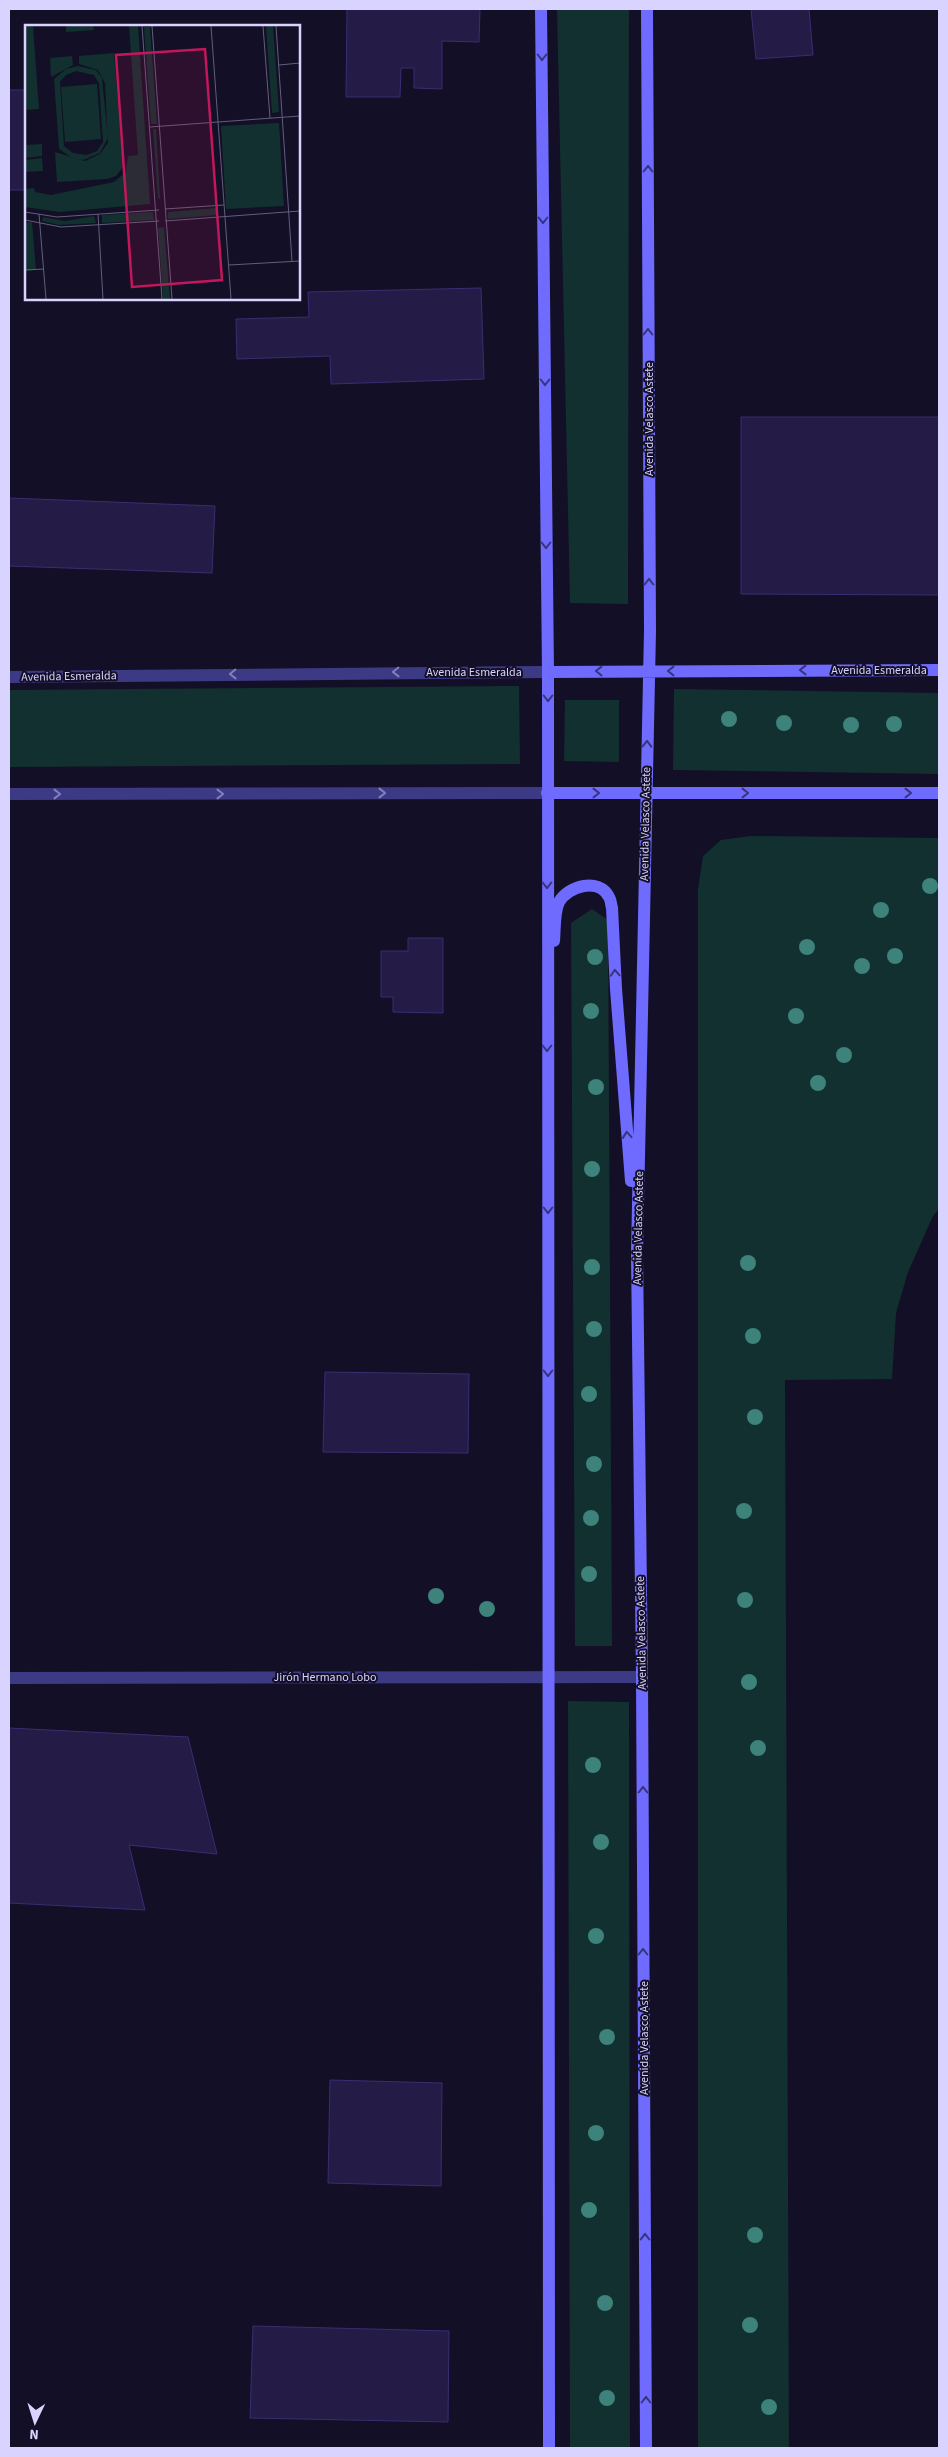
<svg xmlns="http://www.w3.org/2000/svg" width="948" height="2457" font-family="'Source Sans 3',sans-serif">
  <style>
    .green { fill: #12302f }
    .building { fill: #241b47; stroke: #3b2d73 }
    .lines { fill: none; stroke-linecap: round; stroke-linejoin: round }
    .minor { stroke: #3d3a85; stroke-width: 12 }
    .tertiary { stroke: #3d3a85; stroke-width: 12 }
    .secondary { stroke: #6f6bff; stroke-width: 12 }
    .tree { fill: #3d827b }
    .oneway { stroke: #38347d }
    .oneway2 { stroke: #837fbc }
    .labels { text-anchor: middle; stroke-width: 4; stroke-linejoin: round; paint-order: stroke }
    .street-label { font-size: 12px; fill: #d9d4ff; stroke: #130f26 }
    .inset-road { fill: none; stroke: #625e7d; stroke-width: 1 }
    .view { fill: #c2185b; fill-opacity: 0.15; stroke: #c2185b; stroke-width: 2.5 }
    .inset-edge { fill: none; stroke: #d9d4ff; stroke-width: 2.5 }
  </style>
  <rect width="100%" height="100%" fill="#130f26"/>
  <path class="green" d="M 557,9 L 629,9 L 628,604 L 570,603 Z
    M 519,686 L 520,764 L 9,767 L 9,690 Z
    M 674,689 L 939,693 L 939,774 L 673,770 Z
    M 565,700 L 619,700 L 619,762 L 564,761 Z
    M 751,836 L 939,838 L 939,1209 L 933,1216 L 908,1272 L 896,1313 L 892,1379 L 785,1380 L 789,2448 L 698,2448 L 698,889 L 703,856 L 721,840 Z
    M 592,909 L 608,920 L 612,1646 L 575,1646 L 571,923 Z
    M 568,1701 L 629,1702 L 630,2448 L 570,2448 Z"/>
  <path class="building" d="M 347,9 L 480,9 L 479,42 L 442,41 L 442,89 L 414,88 L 414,68 L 401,68 L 400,97 L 346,97 Z
    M 751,9 L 809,9 L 813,55 L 756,59 Z
    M 9,90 L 26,90 L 26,190 L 9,190 Z
    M 481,288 L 484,379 L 331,384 L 330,356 L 237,359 L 236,319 L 309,317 L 308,292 Z
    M 741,417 L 939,417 L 939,595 L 741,594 Z
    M 9,498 L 215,506 L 212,573 L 9,566 Z
    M 408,938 L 443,938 L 443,1013 L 393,1012 L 393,997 L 381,997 L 381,951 L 408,951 Z
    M 325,1372 L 469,1374 L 468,1453 L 323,1452 Z
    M 9,1728 L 188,1737 L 217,1854 L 129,1845 L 145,1910 L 9,1903 Z
    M 330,2080 L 442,2083 L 441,2186 L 328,2183 Z
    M 253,2326 L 449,2331 L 448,2422 L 250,2418 Z"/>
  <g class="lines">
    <path class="minor" d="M 9,1678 L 642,1677"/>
    <path class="tertiary" d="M 9,677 L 548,672
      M 9,794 L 547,793"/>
    <path class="secondary" d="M 541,9 L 548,672 L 549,2448
      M 548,672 L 939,670
      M 547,793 L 939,793
      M 554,941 C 555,930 554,912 559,902 C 568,886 599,877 609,897 C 611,900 611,905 612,908 L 616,989 L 631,1181
      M 646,2448 L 642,1677 L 637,1253 L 650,631 L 647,9"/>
  </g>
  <g class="tree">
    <circle cx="729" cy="719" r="8"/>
    <circle cx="784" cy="723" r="8"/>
    <circle cx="894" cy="724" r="8"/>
    <circle cx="851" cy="725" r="8"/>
    <circle cx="930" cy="886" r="8"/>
    <circle cx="881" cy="910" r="8"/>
    <circle cx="807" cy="947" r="8"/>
    <circle cx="895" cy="956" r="8"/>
    <circle cx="595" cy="957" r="8"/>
    <circle cx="862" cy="966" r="8"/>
    <circle cx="591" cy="1011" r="8"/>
    <circle cx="796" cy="1016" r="8"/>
    <circle cx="844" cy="1055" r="8"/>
    <circle cx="818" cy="1083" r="8"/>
    <circle cx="596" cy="1087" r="8"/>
    <circle cx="592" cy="1169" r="8"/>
    <circle cx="748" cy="1263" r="8"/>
    <circle cx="592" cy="1267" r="8"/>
    <circle cx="594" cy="1329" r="8"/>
    <circle cx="753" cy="1336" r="8"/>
    <circle cx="589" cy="1394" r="8"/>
    <circle cx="755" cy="1417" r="8"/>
    <circle cx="594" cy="1464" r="8"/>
    <circle cx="744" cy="1511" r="8"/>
    <circle cx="591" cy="1518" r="8"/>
    <circle cx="589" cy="1574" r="8"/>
    <circle cx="436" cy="1596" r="8"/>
    <circle cx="745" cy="1600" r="8"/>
    <circle cx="487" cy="1609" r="8"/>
    <circle cx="749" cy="1682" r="8"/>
    <circle cx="758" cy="1748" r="8"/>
    <circle cx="593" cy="1765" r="8"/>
    <circle cx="601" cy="1842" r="8"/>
    <circle cx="596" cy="1936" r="8"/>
    <circle cx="607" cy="2037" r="8"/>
    <circle cx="596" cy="2133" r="8"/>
    <circle cx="589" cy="2210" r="8"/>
    <circle cx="755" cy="2235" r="8"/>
    <circle cx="605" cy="2303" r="8"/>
    <circle cx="750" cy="2325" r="8"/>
    <circle cx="607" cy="2398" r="8"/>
    <circle cx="769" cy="2407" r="8"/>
  </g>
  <defs><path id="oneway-chevron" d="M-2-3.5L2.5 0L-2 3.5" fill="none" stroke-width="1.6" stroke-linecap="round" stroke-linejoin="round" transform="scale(1.25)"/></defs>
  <g class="oneway">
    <use href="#oneway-chevron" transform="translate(542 57) rotate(90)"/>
    <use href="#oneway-chevron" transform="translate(648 169) rotate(-90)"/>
    <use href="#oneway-chevron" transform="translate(543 220) rotate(90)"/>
    <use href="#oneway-chevron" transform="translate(648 332) rotate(-90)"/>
    <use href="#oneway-chevron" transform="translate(545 382) rotate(90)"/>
    <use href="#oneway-chevron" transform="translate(546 545) rotate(90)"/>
    <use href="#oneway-chevron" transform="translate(649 582) rotate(-90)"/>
    <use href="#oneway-chevron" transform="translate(803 670) rotate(180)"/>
    <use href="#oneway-chevron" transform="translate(599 671) rotate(180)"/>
    <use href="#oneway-chevron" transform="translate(671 671) rotate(-180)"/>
    <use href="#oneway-chevron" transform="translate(548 698) rotate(90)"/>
    <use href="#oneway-chevron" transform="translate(647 744) rotate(-89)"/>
    <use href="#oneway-chevron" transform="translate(596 793)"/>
    <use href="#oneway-chevron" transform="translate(745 793)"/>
    <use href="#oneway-chevron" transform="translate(908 793)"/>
    <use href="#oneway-chevron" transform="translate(547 885) rotate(90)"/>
    <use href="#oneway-chevron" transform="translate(615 973) rotate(-93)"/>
    <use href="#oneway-chevron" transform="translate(547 1048) rotate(90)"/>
    <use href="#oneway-chevron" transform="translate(627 1135) rotate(-95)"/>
    <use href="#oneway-chevron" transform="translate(548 1210) rotate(90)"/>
    <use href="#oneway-chevron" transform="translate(548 1373) rotate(90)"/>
    <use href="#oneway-chevron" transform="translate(643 1790) rotate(-90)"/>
    <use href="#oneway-chevron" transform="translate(643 1952) rotate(-90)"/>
    <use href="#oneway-chevron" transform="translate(645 2237) rotate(-90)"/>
    <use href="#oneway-chevron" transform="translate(646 2400) rotate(-90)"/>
  </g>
  <g class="oneway2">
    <use href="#oneway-chevron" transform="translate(396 672) rotate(179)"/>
    <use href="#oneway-chevron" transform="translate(233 674) rotate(179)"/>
    <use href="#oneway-chevron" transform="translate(382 793)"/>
    <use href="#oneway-chevron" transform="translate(57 794)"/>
    <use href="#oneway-chevron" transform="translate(220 794)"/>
  </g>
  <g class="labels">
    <g class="street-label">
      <text transform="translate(649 419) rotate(-90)" y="4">Avenida Velasco Astete</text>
      <text x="879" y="674">Avenida Esmeralda</text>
      <text x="474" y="676">Avenida Esmeralda</text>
      <text transform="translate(69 676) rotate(-1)" y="4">Avenida Esmeralda</text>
      <text transform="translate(645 824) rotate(-89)" y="4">Avenida Velasco Astete</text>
      <text transform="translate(638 1228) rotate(-89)" y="4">Avenida Velasco Astete</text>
      <text transform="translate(641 1633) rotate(-91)" y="4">Avenida Velasco Astete</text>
      <text x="325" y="1681">Jirón Hermano Lobo</text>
      <text transform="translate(644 2038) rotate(-90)" y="4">Avenida Velasco Astete</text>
    </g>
  </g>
  <g transform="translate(25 25)">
    <rect width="275" height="275" fill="#130f26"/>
    <path d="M 0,1 L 8,1 L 14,84 L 0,85 ZM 41,1 L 68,1 L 69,5 L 41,7 ZM 104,1 L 113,1 L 125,179 L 35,187 L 0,182 L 0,164 L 9,163 L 10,167 L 26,170 L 89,157 L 101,147 L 103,131 L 113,130 ZM 241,1 L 248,1 L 254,87 L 247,88 ZM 119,2 L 125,2 L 132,99 L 126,99 ZM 89,28 L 98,142 L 91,151 L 82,154 L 32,157 L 30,127 L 60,136 L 75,129 L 83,118 L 80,58 L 73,45 L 54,39 L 54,31 ZM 47,31 L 48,40 L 26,52 L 25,33 ZM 53,41 L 71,45 L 77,53 L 83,113 L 75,128 L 58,135 L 46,132 L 34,124 L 29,54 L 41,44 ZM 51,46 L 69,50 L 74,59 L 78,117 L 72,126 L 61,130 L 48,128 L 39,121 L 35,57 L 41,50 ZM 72,59 L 76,114 L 40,117 L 36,62 ZM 254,98 L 259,181 L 201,184 L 196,101 ZM 128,104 L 131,104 L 135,174 L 133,173 ZM 17,119 L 17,131 L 0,133 L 0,120 ZM 17,133 L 18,146 L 0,147 L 0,135 ZM 192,183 L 193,190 L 143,194 L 143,187 ZM 128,187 L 129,195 L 77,198 L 77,190 ZM 69,191 L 71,198 L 34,200 L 17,196 L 18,192 L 40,196 ZM 7,197 L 11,245 L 0,246 L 0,198 ZM 139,202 L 145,274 L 138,274 L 133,203 Z" fill="#12302f" fill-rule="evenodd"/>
    <path class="inset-road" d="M 117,1 L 137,274M 127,1 L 147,274M 186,1 L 206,274M 238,1 L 245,93M 251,1 L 267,236M 254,40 L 275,38M 125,102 L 275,91M 140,184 L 199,180M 0,187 L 32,192 L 134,185M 14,189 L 21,274M 73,189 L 78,274M 0,195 L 36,202 L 134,196M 140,196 L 275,186M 204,240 L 275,236M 0,245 L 19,244"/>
    <path class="view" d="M 180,24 L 197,255 L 107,262 L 91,30 Z"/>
    <rect width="275" height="275" class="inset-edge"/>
  </g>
  <rect width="948" height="2457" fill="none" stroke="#d9d4ff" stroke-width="20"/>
  <g transform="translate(35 2422) rotate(184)" stroke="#130f26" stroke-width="4" paint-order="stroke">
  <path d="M0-4L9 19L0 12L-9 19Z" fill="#d9d4ff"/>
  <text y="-8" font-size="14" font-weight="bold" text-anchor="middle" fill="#d9d4ff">N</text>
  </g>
</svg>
